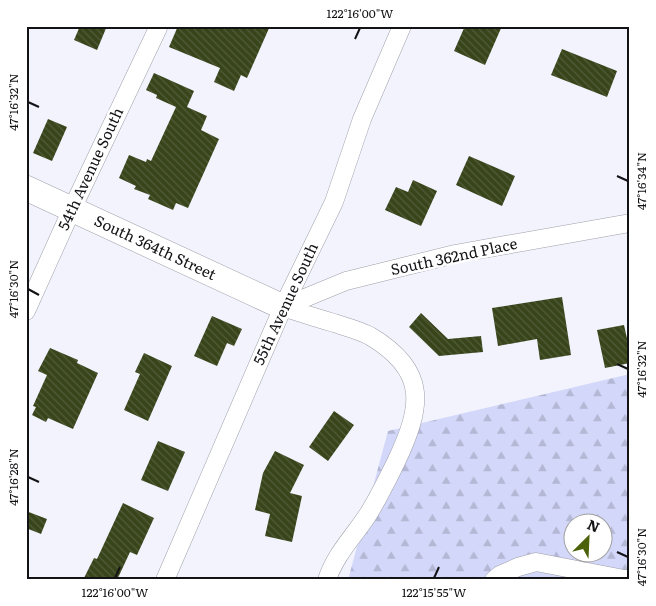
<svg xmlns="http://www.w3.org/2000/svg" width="656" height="606" font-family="Literata,serif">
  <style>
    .forest { fill: url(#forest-firs); fill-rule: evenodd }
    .building { fill: url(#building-back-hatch) }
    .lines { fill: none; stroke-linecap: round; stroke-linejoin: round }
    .street-casing { stroke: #9fa0a9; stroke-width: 19 }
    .secondary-casing { stroke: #9fa0a9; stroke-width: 26 }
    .street { stroke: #fff; stroke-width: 18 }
    .secondary { stroke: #fff; stroke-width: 25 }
    .ticks { fill: none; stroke: #131316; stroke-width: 2 }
    .labels { text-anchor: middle; stroke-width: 5; stroke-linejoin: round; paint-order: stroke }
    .street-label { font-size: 15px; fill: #131316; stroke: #fff }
    .neatline { fill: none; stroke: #131316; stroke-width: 2 }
    .ticks-label { font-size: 12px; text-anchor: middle; fill: #131316 }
  </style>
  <defs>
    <pattern id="forest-firs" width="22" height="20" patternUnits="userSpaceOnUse" patternTransform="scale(1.25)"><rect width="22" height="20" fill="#d3d7f9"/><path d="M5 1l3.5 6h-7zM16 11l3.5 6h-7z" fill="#b4b8d5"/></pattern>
    <pattern id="building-back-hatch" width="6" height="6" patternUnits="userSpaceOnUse" patternTransform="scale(1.25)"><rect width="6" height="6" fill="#38451a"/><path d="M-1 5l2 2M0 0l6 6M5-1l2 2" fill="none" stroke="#525c3a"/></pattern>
  </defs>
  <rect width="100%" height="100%" fill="#f2f3fd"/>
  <path class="forest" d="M 630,374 L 630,580 L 348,580 L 388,431 ZM 574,524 L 604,524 L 604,554 L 574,554 Z"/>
  <path class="building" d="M 80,26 L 107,26 L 97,50 L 74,40 Z
    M 178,26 L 270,26 L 247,78 L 241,75 L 234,91 L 214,82 L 220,68 L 169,47 Z
    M 465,26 L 502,26 L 485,65 L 454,51 Z
    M 562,49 L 617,71 L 607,97 L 551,75 Z
    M 154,73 L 194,91 L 187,107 L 207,116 L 201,130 L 219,139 L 188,208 L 176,203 L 173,210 L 148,199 L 150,195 L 134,189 L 136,186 L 119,178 L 129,155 L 146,162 L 147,159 L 151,161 L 176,107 L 156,98 L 157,95 L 146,90 Z
    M 48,119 L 67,127 L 52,161 L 33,153 Z
    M 469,156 L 515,176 L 502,206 L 456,185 Z
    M 413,180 L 437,191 L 421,226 L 385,210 L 396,187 L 408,192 Z
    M 562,297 L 571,355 L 540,360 L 537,339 L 498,346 L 492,308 Z
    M 421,313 L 448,339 L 481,336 L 483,352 L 439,356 L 409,327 Z
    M 212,316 L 242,329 L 234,346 L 227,343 L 217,366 L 194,356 Z
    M 624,325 L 630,352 L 630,363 L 605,368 L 597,330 Z
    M 50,348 L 78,360 L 77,363 L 98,373 L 73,429 L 48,418 L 46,422 L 32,415 L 36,407 L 33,406 L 47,375 L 38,371 Z
    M 144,353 L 172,366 L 148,421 L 124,410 L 140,374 L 135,372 Z
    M 334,411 L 354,425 L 328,461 L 309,447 Z
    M 158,441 L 185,452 L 168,491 L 141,480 Z
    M 275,451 L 304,465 L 290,493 L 302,496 L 292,542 L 265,536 L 270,514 L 255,510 L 263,473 Z
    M 123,503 L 154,518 L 137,555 L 130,552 L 117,580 L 83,580 L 94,558 L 97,559 Z
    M 26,511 L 47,519 L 41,534 L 26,528 Z"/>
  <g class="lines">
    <g class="street-casing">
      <path id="street" d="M 283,307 C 300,313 317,318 334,323 C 346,327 359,330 370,336 C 429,371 422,407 396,462 C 387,480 378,499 367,516 C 353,537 335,555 327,580
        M 283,307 L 346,281 L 455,254 L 630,223
        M 26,311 L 72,209 L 158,28
        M 165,580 L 283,307 L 334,202 L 362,119 L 402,26
        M 494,580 L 500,575 L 518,567 L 536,562 L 624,579 L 630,579"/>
    </g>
    <g class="secondary-casing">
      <path id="secondary" d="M 26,188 L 283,307"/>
    </g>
    <use href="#street" class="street"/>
    <use href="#secondary" class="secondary"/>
  </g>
  <path class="ticks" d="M 355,39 L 360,28M 28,102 L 39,107M 617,176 L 628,181M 28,289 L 39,295M 617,364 L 628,369M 28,477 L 39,482M 617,552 L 628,557M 115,578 L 120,567M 434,578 L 439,567"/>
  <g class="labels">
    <g class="street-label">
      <text transform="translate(91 169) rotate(-65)" y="5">54th Avenue South</text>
      <text transform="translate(155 248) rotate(25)" y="5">South 364th Street</text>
      <text transform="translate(454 257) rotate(-12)" y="5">South 362nd Place</text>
      <text transform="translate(286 304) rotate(-65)" y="5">55th Avenue South</text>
    </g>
  </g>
  <rect width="656" height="606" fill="none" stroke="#ffffff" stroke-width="55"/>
  <g transform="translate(588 538) rotate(24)"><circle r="24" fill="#ffffff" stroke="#a1a1a2"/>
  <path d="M0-4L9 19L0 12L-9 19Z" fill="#4b610a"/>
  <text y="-8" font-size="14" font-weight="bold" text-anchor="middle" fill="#131316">N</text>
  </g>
  <rect x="28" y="28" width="600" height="550" class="neatline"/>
  <g class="ticks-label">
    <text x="360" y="18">122°16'00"W</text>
    <text transform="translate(14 102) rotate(-90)" y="4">47°16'32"N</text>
    <text transform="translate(642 181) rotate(-90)" y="4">47°16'34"N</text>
    <text transform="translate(14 289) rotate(-90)" y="4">47°16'30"N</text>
    <text transform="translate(642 369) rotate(-90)" y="4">47°16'32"N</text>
    <text transform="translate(14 477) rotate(-90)" y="4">47°16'28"N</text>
    <text transform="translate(642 557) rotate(-90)" y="4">47°16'30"N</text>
    <text x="115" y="597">122°16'00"W</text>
    <text x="434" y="597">122°15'55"W</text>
  </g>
</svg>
